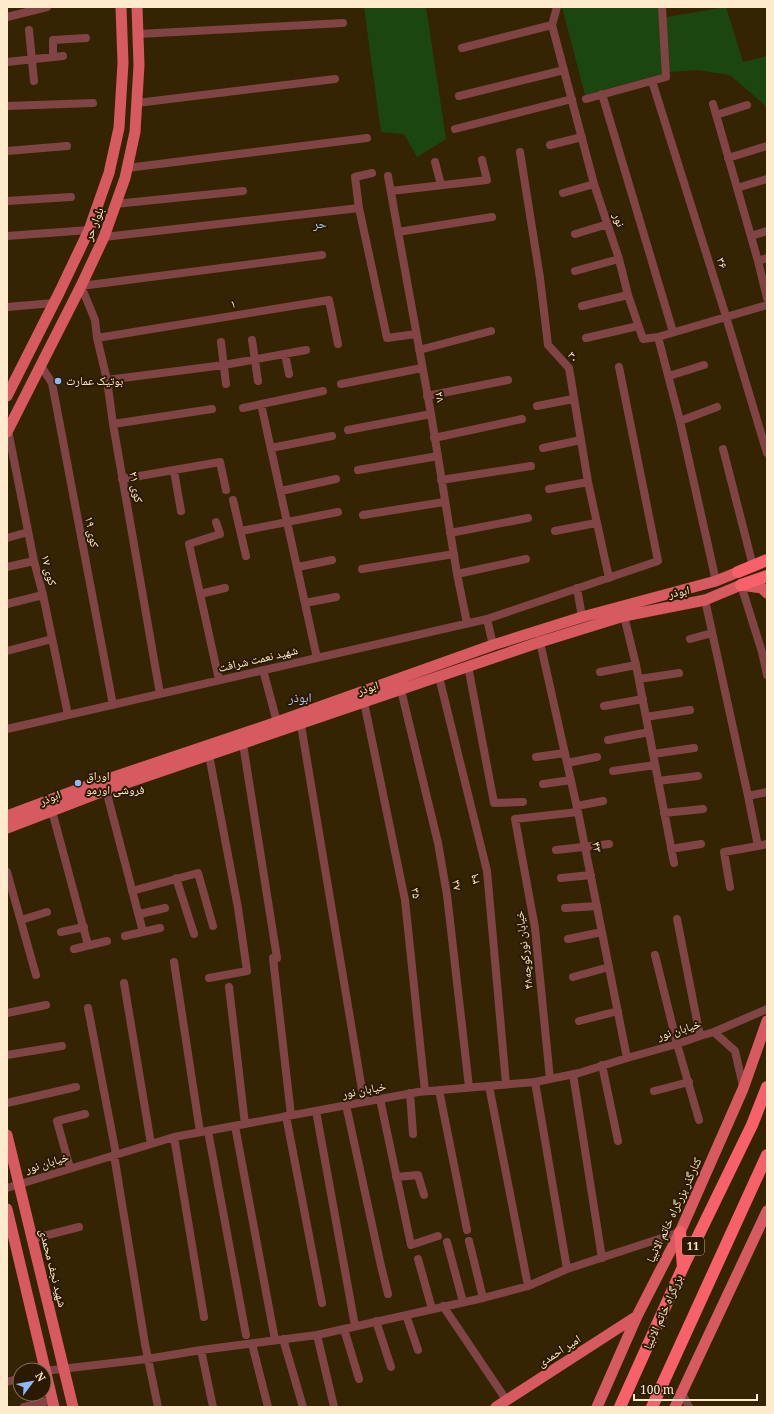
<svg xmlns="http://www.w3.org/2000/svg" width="774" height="1414" font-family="Georgia,'Noto Naskh Arabic',serif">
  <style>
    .green { fill: #1c4610 }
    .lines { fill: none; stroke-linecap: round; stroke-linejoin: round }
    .minor { stroke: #804445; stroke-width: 8 }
    .major { stroke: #d65a60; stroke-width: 11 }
    .highway { stroke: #f8616a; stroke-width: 12 }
    .poi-dot { fill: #8eb8fd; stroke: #2b1a00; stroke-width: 1.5 }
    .labels { text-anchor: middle; stroke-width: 4; stroke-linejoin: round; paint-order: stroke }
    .shield { fill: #2b1a00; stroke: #bfac90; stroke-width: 1 }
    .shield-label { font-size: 11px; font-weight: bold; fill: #feebce }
    .street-label { font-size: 12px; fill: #feebce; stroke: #2b1a00 }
    .poi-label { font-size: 12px; fill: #feebce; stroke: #2b1a00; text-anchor: start }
    .neighbourhood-label { font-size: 13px; fill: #abcbff; stroke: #2b1a00 }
  </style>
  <rect width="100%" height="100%" fill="#352403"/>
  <path class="green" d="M 364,7 L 426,7 L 446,139 L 417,157 L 404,134 L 381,132 Z
    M 562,7 L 659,7 L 661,18 L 726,7 L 743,62 L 767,56 L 767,107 L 730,75 L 697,70 L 669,72 L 585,95 Z"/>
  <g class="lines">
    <path class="minor" d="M 7,17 L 47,7
      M 552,25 L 594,184 L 619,259 L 628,295 L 643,339 L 658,337 L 767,305
      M 552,25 L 557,7
      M 29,30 L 34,81
      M 138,34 L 343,23
      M 462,48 L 552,25
      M 53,57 L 53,40 L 86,38
      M 7,62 L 63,56
      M 652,81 L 724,310 L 767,453
      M 602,94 L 673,332
      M 459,96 L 564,70
      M 586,99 L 666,77 L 662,7
      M 137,103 L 335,79
      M 713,104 L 758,261 L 767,298
      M 7,106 L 93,103
      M 716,115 L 747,105
      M 455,129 L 572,99
      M 550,145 L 582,137
      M 7,151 L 67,146
      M 520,152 L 540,278 L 548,345 L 569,368 L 588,482 L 609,578
      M 728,158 L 767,146
      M 435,162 L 441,185
      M 127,168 L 367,138
      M 372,173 L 355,177 L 359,208 L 387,338 L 416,334
      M 388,176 L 431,414 L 457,574 L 467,623
      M 737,188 L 767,179
      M 391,191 L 487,180 L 482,160
      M 563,193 L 594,184
      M 7,201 L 71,197
      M 115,204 L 243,191
      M 398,232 L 492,217
      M 575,234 L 608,224
      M 7,236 L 89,230
      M 751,236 L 767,231
      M 104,237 L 359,208
      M 758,261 L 767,258
      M 575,271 L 619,259
      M 582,306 L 628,295
      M 7,307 L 54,303
      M 658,337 L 680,421 L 716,581
      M 97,338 L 329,300 L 338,344
      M 586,338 L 638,326
      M 252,340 L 258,381
      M 221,342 L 226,384
      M 419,350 L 491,331
      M 285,354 L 289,374
      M 41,366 L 52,383 L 113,705
      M 669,376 L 704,365
      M 107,380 L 224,365 L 306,350
      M 341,384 L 422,368
      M 427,396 L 508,380
      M 261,404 L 317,658
      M 537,406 L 573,399
      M 243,408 L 323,391
      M 680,421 L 717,407
      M 113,424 L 212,409
      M 8,430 L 34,561 L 43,595 L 68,715
      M 348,430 L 431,414
      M 434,438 L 522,419
      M 271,448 L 332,436
      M 543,448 L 581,440
      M 723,449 L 753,566
      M 358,470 L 438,456
      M 174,471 L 181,511
      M 122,479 L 220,462 L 226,490
      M 441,480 L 531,466
      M 549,489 L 588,482
      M 281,491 L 336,479
      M 233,500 L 246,556
      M 363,515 L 444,502
      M 216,522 L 220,534 L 189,544 L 219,680
      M 241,531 L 338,512
      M 555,531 L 596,523
      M 450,533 L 528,518
      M 7,538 L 28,532
      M 7,567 L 34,561
      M 298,567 L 332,560
      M 362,569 L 454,554
      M 457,574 L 526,559
      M 741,585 L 762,652 L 767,675
      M 577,588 L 582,617
      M 200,594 L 225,588
      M 705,600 L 748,796 L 758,846 L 767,844
      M 305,603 L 336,597
      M 7,604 L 43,595
      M 624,616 L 636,665 L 674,863
      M 487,619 L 493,645
      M 690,639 L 712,633
      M 540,642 L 578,812 L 627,1058
      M 7,651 L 52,639
      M 468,666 L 494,803 L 523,802
      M 263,670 L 277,722
      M 600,672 L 636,665
      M 439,677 L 487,871 L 506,1084
      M 639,679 L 679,673
      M 401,690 L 438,843 L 447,895 L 469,1087
      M 160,694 L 113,424 L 107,380 L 97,338 L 95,320 L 81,286 L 322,255
      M 364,702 L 405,900 L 425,1091
      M 604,706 L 643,699
      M 646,717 L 690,710
      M 301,725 L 364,1102
      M 7,729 L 487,619 L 658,561 L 619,367
      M 608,740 L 649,732
      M 243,744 L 277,958 L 273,958 L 291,1115
      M 653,754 L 694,748
      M 209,755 L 238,908 L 247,971 L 209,978
      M 536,757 L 565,753
      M 567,763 L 597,757
      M 613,771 L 655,765
      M 658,781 L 698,776
      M 543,784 L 571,780
      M 106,790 L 143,932
      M 748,796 L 767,792
      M 577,806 L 603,801
      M 52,811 L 88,945
      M 664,813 L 703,809
      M 671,849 L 701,844
      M 556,850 L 609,844
      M 7,872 L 36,975
      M 176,878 L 194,934
      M 561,878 L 591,875
      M 730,887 L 724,852 L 758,846
      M 132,891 L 198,873 L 213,926
      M 565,908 L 597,906
      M 140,914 L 165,908
      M 677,919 L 700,1036
      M 21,920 L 47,912
      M 61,932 L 84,927
      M 125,936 L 160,928
      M 568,939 L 602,932
      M 74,949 L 107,941
      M 655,955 L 677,1044 L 699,1120
      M 174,962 L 200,1132
      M 573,977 L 609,967
      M 124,983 L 151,1144
      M 229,987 L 245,1124
      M 88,1008 L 116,1154
      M 7,1013 L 46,1005
      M 579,1021 L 618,1011
      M 714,1032 L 735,1051 L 743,1086
      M 7,1055 L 62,1046
      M 602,1065 L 618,1141
      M 573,1074 L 602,1258
      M 550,1079 L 535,928 L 515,819 L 578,812
      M 535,1082 L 567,1269
      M 489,1086 L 528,1286
      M 439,1090 L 467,1230
      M 654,1091 L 689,1082
      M 410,1093 L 413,1134
      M 380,1099 L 411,1245 L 438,1236
      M 7,1103 L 76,1087
      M 346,1105 L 381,1266 L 388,1294
      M 316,1111 L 355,1326
      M 286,1116 L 322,1303
      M 235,1126 L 275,1340
      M 208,1131 L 246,1335
      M 174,1137 L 204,1317
      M 114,1155 L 145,1344 L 158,1407
      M 70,1168 L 57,1121 L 85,1114
      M 396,1177 L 418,1175 L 424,1195
      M 7,1188 L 174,1137 L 418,1092 L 535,1082 L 579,1073 L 627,1058 L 677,1044 L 700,1036 L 714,1032 L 767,1009
      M 32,1239 L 79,1227
      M 469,1241 L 483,1298
      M 447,1242 L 463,1302
      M 418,1259 L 432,1309
      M 443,1306 L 507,1401
      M 406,1315 L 418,1350
      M 376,1321 L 391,1367
      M 344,1329 L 359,1379
      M 317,1335 L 334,1407
      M 283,1339 L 303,1407
      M 252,1344 L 268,1407
      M 201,1350 L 213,1407
      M 44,1371 L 147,1359 L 201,1350 L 317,1335 L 483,1298 L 528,1286 L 567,1269 L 680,1232
      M 7,1382 L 20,1378
      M 682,1393 L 689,1407
      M 24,1407 L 52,1400"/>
    <path class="major" d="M 7,396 L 60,291 L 89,230 L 109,173 L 119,128 L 123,63 L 121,7
      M 7,432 L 81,286 L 104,237 L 125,178 L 135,132 L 139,65 L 137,7
      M 7,816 L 90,785 L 277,722 L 493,645 L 582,617 L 716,581 L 738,572
      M 7,828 L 106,790 L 540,642 L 624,616 L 705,600 L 741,585 L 762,588 L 767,593
      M 7,1135 L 73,1407
      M 7,1209 L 54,1407
      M 496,1407 L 637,1316
      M 597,1407 L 637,1316 L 680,1232 L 743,1089 L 767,1021
      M 675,1407 L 767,1211"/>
    <path class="highway" d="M 738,572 L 767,560
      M 741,585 L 767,576
      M 680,1232 L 683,1267
      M 620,1407 L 683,1267 L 752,1125 L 767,1087
      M 652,1407 L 767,1155"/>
  </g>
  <g class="poi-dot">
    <circle cx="58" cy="381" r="4"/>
    <circle cx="78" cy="783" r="4"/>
  </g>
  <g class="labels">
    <rect class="shield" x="682" y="1237" width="22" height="18" rx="3"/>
    <g class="shield-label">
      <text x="693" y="1250">11</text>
    </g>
    <g class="street-label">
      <text transform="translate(619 220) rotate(72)" y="4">نور</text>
      <text transform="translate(94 224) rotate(-69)" y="4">بلوار حر</text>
      <text transform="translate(722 263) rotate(73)" y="4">۳۶</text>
      <text transform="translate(233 304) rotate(-9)" y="4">۱</text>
      <text transform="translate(573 357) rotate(55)" y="4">۳۰</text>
      <text transform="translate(440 397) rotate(79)" y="4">۲۸</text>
      <text transform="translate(136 487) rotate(80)" y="4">کوی ۲۱</text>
      <text transform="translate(92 532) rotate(79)" y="4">کوی ۱۹</text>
      <text transform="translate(49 570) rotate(76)" y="4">کوی ۱۷</text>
      <text transform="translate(679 592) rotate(-11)" y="4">ابوذر</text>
      <text transform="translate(258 659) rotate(-13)" y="4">شهید نعمت شرافت</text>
      <text transform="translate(368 688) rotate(-18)" y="4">ابوذر</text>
      <text transform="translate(50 798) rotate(-21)" y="4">ابوذر</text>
      <text transform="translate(597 847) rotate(79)" y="4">۴۳</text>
      <text transform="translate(475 879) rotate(-97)" y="4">۳۹</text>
      <text transform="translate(457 885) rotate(80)" y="4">۳۷</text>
      <text transform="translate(416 893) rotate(80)" y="4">۳۵</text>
      <text transform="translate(524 950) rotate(-97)" y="4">خیابان نورکوچه۴۸</text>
      <text transform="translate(679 1030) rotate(-17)" y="4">خیابان نور</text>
      <text transform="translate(364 1090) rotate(-11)" y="4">خیابان نور</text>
      <text transform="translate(47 1163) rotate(-17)" y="4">خیابان نور</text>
      <text transform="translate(674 1210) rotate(-65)" y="4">کنارگذر بزرگراه خاتم الانبیا</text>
      <text transform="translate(53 1268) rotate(76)" y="4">شهید نجف محمدی</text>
      <text transform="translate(663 1312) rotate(-66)" y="4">بزرگراه خاتم الانبیا</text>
      <text transform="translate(559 1351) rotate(-33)" y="4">امیر احمدی</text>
    </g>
    <g class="poi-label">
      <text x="66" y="385">بوتیک عمارت</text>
      <text x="86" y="780">اوراق<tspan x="86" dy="14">فروشی اورمو</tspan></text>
    </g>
    <g class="neighbourhood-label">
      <text x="320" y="228">حر</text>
      <text x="300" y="702">ابوذر</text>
    </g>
  </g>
  <rect width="774" height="1414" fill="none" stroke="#feebce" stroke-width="16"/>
  <g transform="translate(32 1382) rotate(58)"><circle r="19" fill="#2b1a00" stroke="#7f6e52"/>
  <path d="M0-3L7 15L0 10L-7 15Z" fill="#8eb8fd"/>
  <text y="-6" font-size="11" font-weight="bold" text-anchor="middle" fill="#feebce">N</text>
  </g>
  <path d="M634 1394v6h123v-6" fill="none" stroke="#feebce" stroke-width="2"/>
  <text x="640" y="1394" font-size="12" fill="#feebce" stroke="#2b1a00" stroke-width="3" paint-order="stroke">100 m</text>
</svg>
